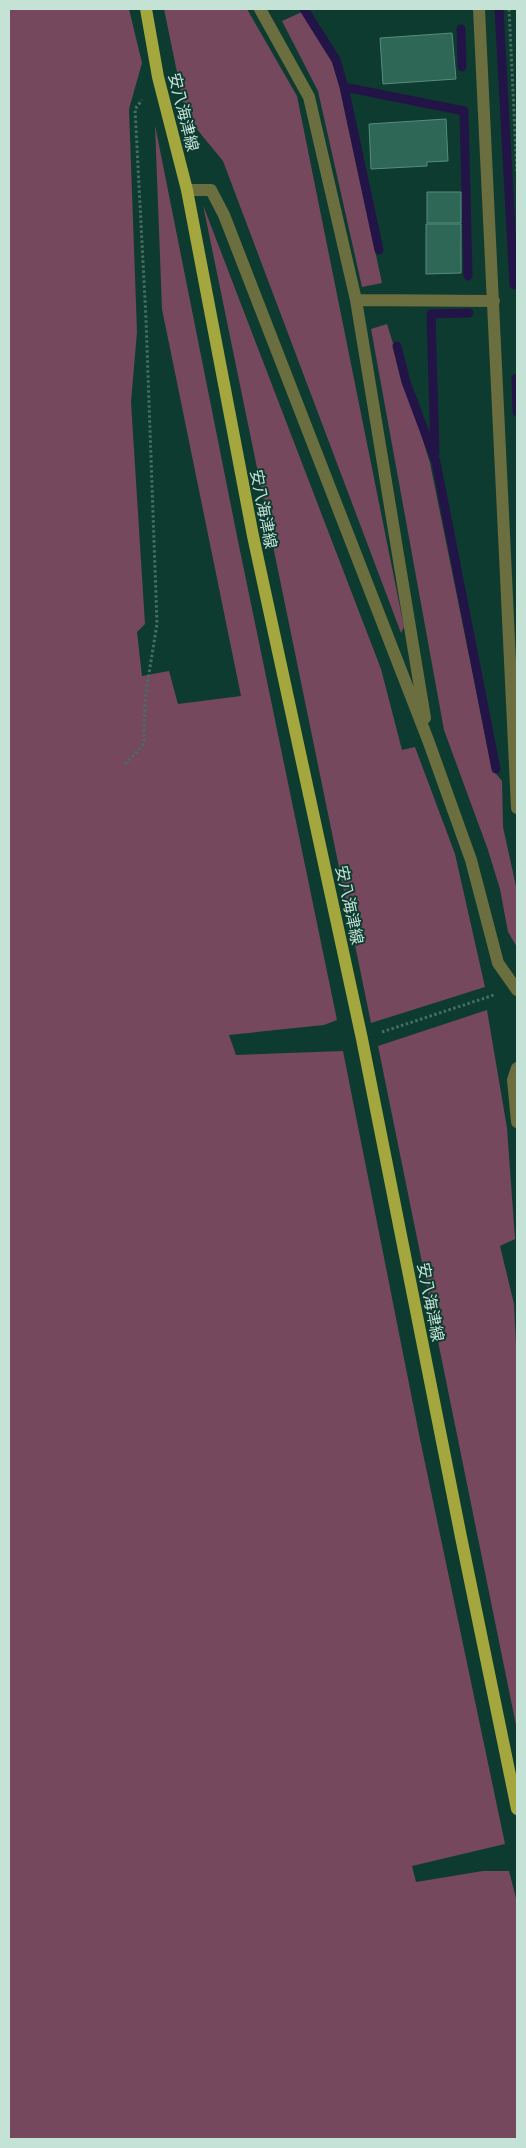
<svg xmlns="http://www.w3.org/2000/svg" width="526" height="2148" font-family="'Fira Sans Condensed','Noto Sans JP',sans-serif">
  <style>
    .green { fill: #75485d }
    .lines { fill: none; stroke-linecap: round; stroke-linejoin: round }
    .stream { stroke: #231447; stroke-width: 9 }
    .building { fill: #2e6756; stroke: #558e7c }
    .path { stroke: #466e63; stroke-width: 3; stroke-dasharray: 2.5 2.5; stroke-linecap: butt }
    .minor { stroke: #6b6e3f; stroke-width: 12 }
    .major { stroke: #a3a73e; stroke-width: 12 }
    .labels { text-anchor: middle; stroke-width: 4; stroke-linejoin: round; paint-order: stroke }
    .street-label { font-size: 16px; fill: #c5e2d7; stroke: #0e3b2f }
  </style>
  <rect width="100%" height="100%" fill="#0e3b2f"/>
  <path class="green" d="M 9,9 L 129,9 L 142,63 L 129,109 L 137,332 L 131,402 L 145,624 L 137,632 L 142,676 L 169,671 L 178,704 L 241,696 L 162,309 L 155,125 L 237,536 L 337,1020 L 324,1025 L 229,1035 L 236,1055 L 343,1051 L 420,1439 L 505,1844 L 412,1866 L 416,1882 L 483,1871 L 509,1871 L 517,1902 L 517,2139 L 9,2139 Z
    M 164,9 L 247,9 L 297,96 L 404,627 L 401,633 L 223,161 L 186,116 Z
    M 302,12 L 331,57 L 340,87 L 382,283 L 362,287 L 318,91 L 282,21 Z
    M 203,205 L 381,669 L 402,750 L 415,747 L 455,854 L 485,987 L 371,1023 Z
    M 387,324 L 430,463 L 492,769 L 502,781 L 503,827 L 517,891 L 517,947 L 508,932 L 500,889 L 488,850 L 444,730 L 371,329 Z
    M 487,1010 L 507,1128 L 515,1239 L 500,1246 L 514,1304 L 517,1364 L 517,1730 L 378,1046 Z"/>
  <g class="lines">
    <path class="stream" d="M 304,9 L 336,60 L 344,87 L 379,250
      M 499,9 L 514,285
      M 461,29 L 462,67
      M 344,87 L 464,111 L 468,276
      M 397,346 L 406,382 L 436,462 L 496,769
      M 516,378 L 517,412
      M 435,453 L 431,314 L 469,313"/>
  </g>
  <path class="building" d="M 452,33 L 456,79 L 383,84 L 380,38 Z
    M 446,119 L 448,161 L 427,162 L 427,166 L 371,169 L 369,124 Z
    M 427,192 L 461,192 L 461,223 L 427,223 Z
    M 426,224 L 461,224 L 461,273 L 426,274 Z"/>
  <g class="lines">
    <path class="path" d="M 509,9 L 517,173
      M 125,764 L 144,744 L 145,698 L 157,624 L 146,319 L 135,109 L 142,100
      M 382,1032 L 494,995"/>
    <path class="minor" d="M 260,9 L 309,97 L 356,300 L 425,718
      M 479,9 L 517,808
      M 187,190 L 211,190 L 224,215 L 428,740 L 471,860 L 498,963 L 517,990
      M 356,300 L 494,301
      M 517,1068 L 513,1080 L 517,1122"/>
    <path class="major" d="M 146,9 L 158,77 L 187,190 L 253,536 L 362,1039 L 461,1537 L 517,1809"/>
  </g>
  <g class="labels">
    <g class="street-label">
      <text transform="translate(184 112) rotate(76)" y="6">安八海津線</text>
      <text transform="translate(264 509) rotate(79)" y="6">安八海津線</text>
      <text transform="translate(350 905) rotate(78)" y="6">安八海津線</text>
      <text transform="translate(431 1302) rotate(79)" y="6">安八海津線</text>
    </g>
  </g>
  <rect width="526" height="2148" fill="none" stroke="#c5e2d7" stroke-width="20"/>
</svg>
